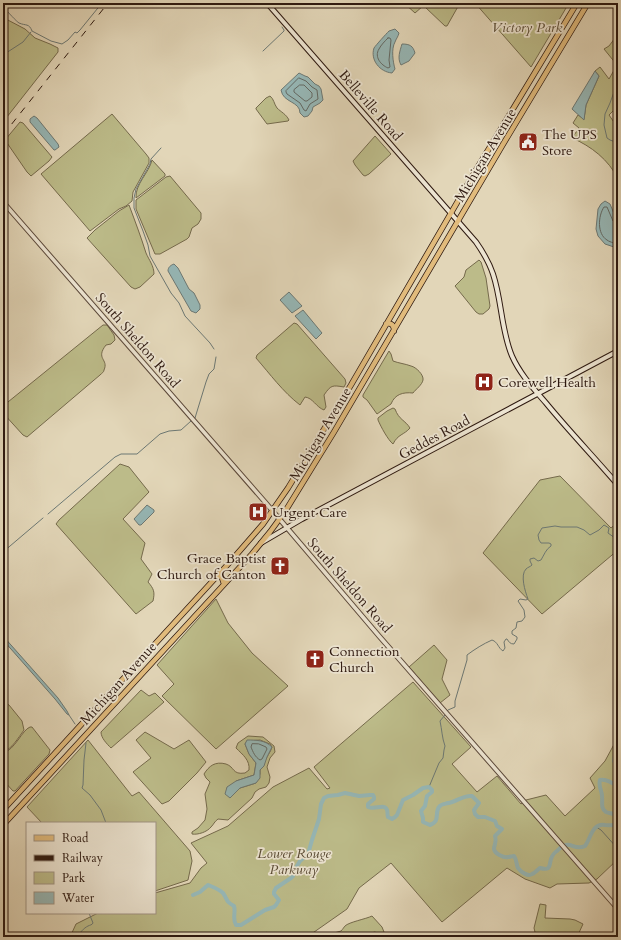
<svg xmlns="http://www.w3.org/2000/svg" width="621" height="940" font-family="Cardo,serif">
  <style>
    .green { fill: #bcbb89; stroke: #756a4c; fill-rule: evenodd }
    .water { fill: #96b7b6; stroke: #6c7874 }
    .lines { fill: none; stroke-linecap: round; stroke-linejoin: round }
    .shore { stroke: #626863; stroke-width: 1 }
    .stream { stroke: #6c7874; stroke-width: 1 }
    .river { stroke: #96b7b6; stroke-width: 4 }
    .tertiary-casing { stroke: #5b483a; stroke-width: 5.5 }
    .secondary-casing { stroke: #2e1910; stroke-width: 6 }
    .primary-casing { stroke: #2e1910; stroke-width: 6 }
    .tertiary { stroke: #ece4d1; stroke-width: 3.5 }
    .secondary { stroke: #ece4d1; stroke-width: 4 }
    .primary { stroke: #e1bb7c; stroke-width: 4.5 }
    .rail { stroke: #2e1910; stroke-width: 1; stroke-dasharray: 7 7; stroke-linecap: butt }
    .labels { text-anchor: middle; stroke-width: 3.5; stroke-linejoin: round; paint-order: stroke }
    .park-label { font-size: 14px; font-style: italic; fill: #594a34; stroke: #ece4d1 }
    .street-label { font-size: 14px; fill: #2e1910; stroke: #ece4d1 }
    .poi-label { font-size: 14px; fill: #2e1910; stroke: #ece4d1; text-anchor: start }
  </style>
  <rect width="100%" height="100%" fill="#e2d6b8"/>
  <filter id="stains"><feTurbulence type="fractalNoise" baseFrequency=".005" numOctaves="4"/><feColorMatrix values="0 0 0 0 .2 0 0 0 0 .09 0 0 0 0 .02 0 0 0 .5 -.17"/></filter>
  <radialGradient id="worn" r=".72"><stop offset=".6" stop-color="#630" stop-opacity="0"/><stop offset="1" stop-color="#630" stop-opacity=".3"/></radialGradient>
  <path class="green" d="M 404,3 L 460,3 L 447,26 L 445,26 L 425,7 L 423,6 L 415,13 Z
    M 475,3 L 569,3 L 531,67 Z
    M 3,17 L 4,18 L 25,29 L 35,38 L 50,44 L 58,48 L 58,52 L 3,122 Z
    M 618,34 L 618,106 L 609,115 L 618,128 L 618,179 C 609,160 591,146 572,138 L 579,128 L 573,123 L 578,115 L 584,119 L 586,105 L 599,76 L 595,71 L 600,67 L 609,79 L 617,65 L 604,49 L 609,46 Z
    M 270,96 C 274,99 274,104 277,108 C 281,112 286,114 289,120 L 288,121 L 267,124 L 256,109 L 256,108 L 266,98 Z
    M 112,114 L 146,154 L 149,158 L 149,163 L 133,192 L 132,201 L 126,206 L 119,209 L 90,231 L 41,174 Z
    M 20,122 L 23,123 L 52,157 L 49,161 L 31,176 L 27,172 L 5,140 Z
    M 375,136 L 391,154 L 369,174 L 365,176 L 363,175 L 355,165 L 353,161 Z
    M 152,160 L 165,174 L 165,176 L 136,198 C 135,184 149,173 152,160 Z
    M 170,176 L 201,213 L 201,219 L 198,224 L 192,228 L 189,237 L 187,239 L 160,254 L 155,254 L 136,209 L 136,200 L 166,177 Z
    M 129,205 C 135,221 141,237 146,253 C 149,260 154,266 154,274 L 140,287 L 135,289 L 131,287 L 87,238 L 95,230 L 119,211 Z
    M 479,260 L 481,262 L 486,278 L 490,306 L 489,309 L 483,314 L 479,314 L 476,312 L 455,286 L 464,277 L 466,270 Z
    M 294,323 L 297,324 L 345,379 L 346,383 L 344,387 C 332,385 331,385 324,395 L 326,407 L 324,410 C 316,407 313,398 305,397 L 300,405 C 283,392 270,374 256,358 L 257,355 Z
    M 103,325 L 107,325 L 114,335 L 115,340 L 111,344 L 106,345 C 95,359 109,359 104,370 C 104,372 102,373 100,375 L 27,437 L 23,435 L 3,413 L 3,406 Z
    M 389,351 L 391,354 L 393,361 C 398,363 406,364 411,366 C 416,367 424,375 423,380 C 422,385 416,389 413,393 C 403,392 395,394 391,404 L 377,414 L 367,400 L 363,397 L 363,395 Z
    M 393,408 L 395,409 C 399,420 405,420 410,428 C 404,435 398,434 393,444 C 388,440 381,427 378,420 L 378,418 L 387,411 Z
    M 120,464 L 129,467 L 149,492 L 123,519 L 145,543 L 141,559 L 152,574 L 148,582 C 154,589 155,592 153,601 L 136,614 L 56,524 L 59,520 Z
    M 560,476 L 611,528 L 618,522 L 618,550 L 542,614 L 483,553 L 540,480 Z
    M 216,599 L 228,623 L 252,653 L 288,686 L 216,749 L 162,696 L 174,684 L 157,665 Z
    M 434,645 L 447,660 L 442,679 L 450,695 L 440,703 L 409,667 Z
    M 413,682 L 471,747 L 452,764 L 477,792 L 497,776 L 521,804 L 526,800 L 546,795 L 565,816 L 595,788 L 590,778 L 605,761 L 618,737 L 618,859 L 597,879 L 589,883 L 557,884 L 550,888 L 525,879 L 507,868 L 442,922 L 391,863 L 359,888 L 347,909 L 307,937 L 272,937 L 267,932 L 260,937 L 70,937 L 76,924 L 98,913 L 155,913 L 155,893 L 190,883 L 201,868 L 207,863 L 191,843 L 228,826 L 273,787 L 309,768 L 327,789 L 330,788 L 314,767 Z
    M 141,690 L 149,696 L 155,693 L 164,702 L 111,748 C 107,744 101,738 101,732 Z
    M 3,701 L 9,705 L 22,721 L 24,730 C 18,738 12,749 3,752 L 3,735 L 6,734 L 7,720 L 3,715 Z
    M 30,727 L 32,727 L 50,750 L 49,754 L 15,791 L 13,791 L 3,780 L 3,753 C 15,750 22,730 30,727 Z
    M 145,732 L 174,749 L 189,740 L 206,762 L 197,773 L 169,801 L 162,804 L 133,772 L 151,758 L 136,740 Z
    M 248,736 L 263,737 L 274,746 L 275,752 L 270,758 L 267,767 L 270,777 L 269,783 L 266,787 L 259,789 L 255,792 L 252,798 L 228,820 L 218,819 C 214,822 214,824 211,827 C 207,832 198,835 192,834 L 192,832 L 198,828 L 205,820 L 207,809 L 205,794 L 210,782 L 206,778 L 204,774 C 209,766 215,761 226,764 C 235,767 232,775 245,773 L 249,770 C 250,760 243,755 236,748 L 238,743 ZM 260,740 L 270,744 L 272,747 C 271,751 269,753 267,757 C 264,762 264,766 260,770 L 260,774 L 256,783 L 240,788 L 236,781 L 254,775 L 256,763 L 249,754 L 245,744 L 247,741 Z
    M 88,740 L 132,796 L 139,792 L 190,851 L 192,861 L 188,880 L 155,891 L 155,823 L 42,823 L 27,807 Z
    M 540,904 L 546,905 L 545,918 L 570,919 L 575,920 L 583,924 L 577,937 L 539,937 L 535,932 L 534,928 Z
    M 372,916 L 382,927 L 384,932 L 381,936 L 375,932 L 371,933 L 367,937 L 324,937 L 327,935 L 341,931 C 343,929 344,927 345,926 C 349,922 366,919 372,916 Z"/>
  <path class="water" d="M 395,29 L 399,33 C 398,37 396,39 395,42 C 391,49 393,62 395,69 L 392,73 C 380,72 370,60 374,48 C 376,45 386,34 389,31 C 391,30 393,30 395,29 Z
    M 402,44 C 410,44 413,46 415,53 L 409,61 L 401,65 C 397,58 400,51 402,44 Z
    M 595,71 L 599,76 L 586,105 L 584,120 L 572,109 Z
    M 299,73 L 305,76 L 308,77 L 315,84 L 319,86 L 321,89 L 323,100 L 320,103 L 313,107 L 312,111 L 308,116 L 304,117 L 300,113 C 300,101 283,103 281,90 Z
    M 34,116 L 37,118 L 58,144 L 59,147 L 55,150 L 54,150 L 30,122 L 30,119 Z
    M 605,201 L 610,204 L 615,216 L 618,221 L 618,255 L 614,247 L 605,244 L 598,236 L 596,229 L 598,209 L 601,204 Z
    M 174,264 L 178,268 L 189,289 L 194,293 L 200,305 L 200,309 L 196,313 L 191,311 L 168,271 C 168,267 171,265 174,264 Z
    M 289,292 L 302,306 L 292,313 L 280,300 Z
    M 303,310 L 322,333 L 316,339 L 295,316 Z
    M 147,505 L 154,510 L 154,512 L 141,525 L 139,525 L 134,519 Z
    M 3,636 L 58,698 L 67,711 L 69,715 L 67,714 L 55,699 L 3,640 Z
    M 247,740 C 256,740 265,740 272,747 L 267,757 L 264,766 L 260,770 L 260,778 L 256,783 L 240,788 L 230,798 L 225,794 L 227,787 L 236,781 L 254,775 L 256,763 L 249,754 L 245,744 Z"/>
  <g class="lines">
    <path class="shore" d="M 388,38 L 390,38 L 391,40 L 389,60 L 390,67 L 388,68 C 381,65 374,57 379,49 C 381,45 385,41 388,38 Z
      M 299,78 L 306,81 L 312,87 L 317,90 L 318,99 L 310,104 L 306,111 L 304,110 L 300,103 L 287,94 L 286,92 L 286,91 Z
      M 300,85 L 304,85 L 312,93 L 312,97 L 307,101 L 305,101 L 294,92 L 294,90 Z
      M 618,223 L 613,221 L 607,207 L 604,207 C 598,216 597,234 607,240 C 611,243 615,242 618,247
      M 259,744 L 266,747 L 267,749 L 262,759 L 260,760 C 255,757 253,752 251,747 L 252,744 Z"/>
    <path class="stream" d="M 4,3 C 4,6 4,7 5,9 C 7,11 17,22 19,23 C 26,26 29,23 32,31 L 51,41 L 62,44 L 68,40 L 75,32 L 77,33 L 80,30 L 102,3
      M 263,51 L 284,31 L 284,30 L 282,27
      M 3,55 L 23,42 L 31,32
      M 618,81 L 610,103 L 605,114 L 604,125 L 607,138 L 610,140 L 618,143
      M 161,148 L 151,159 L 150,164 L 136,189 L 134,198 L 134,208 L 143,231 L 148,245 L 150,256 L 171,293 L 179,303 L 185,316 L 210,343 L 214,349
      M 195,418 L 206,382 L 209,374 L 214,369 L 216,357
      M 48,514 L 115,457 L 121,454 L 137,454 L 160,434 L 169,431 L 181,430 L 191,421
      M 3,552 L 43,518
      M 447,711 L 448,710 L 455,707 L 455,701 L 467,660 L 467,655 C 475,649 483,644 492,640 C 498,642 498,648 503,651 L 505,648 L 504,642 L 506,639 L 507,639 C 509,642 510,644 514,644 L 517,639 L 517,637 L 512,634 L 512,631 L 516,628 L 517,622 L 522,621 L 525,617 L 524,610 L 518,601 L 520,599 L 526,600 L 528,599 C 525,591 520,575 526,569 C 528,567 530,567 532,565 L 530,561 L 530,559 L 534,558 L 538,561 L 541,560 C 544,555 546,549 551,546 L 551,544 L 549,543 L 541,543 L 539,540 L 538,535 L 542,528 L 555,526 L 561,527 L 577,527 L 584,530 L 590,535 L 599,530 L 604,525 L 609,528 L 608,533 L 615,538 L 618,538
      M 69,715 L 75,724
      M 86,743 L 84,760 L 83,785 L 82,788 L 90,795 L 101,810 L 106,823
      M 429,787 L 439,763 L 443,758 L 444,750 L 445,746 C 442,738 442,730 440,721 L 445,715
      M 618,824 L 618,825
      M 596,827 L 601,830 L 618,849
      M 78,937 C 79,933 84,928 88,926 C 90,925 92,925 93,923 L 89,913"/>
    <path class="river" d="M 618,750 L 615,755 L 614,761 L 618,767
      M 618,787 C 613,783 606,779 600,780 C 598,787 602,790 602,796 C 603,802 600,808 606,812 C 608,813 611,813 613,814 C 615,815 616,817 618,818
      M 193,895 L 200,892 L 208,885 C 213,887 219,889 223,893 C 228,900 225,901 234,906 C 236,912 232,919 236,925 L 241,925 L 265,910 L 274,907 L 276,905 L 279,900 L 274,894 L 274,892 L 276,888 L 291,878 L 293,876 L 294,871 L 300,861 L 308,854 L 312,840 L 319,819 L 321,804 L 324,798 L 328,796 L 338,795 L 345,793 L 359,796 L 370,795 L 373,795 L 374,797 L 374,799 L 368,804 L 368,807 C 375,810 385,803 387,810 C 388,812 387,815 388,817 L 392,819 L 395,817 L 397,815 L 403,800 L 413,795 L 423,788 L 429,787 L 432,790 L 432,792 L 427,796 L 425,806 L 421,811 L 423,818 L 423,822 L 430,825 C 441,821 434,814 439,807 C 441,804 445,804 448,803 C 456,802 463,795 472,796 L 479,803 L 474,810 L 475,814 L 478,817 L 485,817 L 495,821 L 497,826 L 502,829 L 495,836 C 497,842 494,845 494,849 C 495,854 504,858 508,857 C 510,857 512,856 514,856 C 517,860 516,864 518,868 C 521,872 528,877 532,874 C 535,873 537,870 540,868 C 551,871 549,866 551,859 C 552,856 555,852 557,851 C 570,837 573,852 585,846 C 591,838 592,823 605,825 C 610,825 614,826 618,824"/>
    <g class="tertiary-casing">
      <path id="tertiary" d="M 3,202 L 265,502 L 379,636 L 618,909"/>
    </g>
    <g class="secondary-casing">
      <path id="secondary" d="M 267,3 L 476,242 C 483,252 489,262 493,274 C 502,301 501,330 512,356 C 520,374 533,388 546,403 C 569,431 594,457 618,485
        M 261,543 L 302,519 L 618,351"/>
    </g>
    <g class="primary-casing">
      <path id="primary" d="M 386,324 C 392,322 394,326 394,331
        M 217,577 L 220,576 L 222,578 L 224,584
        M 3,810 L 230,562 L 263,524 L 288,488 L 351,385 L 476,170 L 577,3
        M 3,825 L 252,554 L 270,532 L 286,510 L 334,432 L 502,146 L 588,3"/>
    </g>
    <use href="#tertiary" class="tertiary"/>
    <use href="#secondary" class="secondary"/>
    <use href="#primary" class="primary"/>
    <path class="rail" d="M 3,135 L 108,3"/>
  </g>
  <defs>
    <g id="civic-square" transform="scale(1)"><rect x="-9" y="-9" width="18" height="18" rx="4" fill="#8f2418" stroke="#ece4d1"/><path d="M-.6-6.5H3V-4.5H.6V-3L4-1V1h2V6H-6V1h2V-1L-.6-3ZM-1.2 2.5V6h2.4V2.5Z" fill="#fff"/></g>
    <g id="hospital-square" transform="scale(1)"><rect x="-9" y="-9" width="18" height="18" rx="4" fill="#8f2418" stroke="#ece4d1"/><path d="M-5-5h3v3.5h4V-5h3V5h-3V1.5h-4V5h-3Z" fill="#fff"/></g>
    <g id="church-square" transform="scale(1)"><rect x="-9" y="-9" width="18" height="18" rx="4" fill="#8f2418" stroke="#ece4d1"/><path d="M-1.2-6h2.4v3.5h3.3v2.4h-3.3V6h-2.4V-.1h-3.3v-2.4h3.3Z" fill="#fff"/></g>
  </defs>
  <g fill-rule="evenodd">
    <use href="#civic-square" x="528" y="142"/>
    <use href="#hospital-square" x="484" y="382"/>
    <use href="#hospital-square" x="258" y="512"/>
    <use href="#church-square" x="280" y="566"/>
    <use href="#church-square" x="315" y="659"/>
  </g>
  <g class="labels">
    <g class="park-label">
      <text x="527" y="32">Victory Park</text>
      <text x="294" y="858">Lower Rouge<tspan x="294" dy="16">Parkway</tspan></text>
    </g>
    <g class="street-label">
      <text transform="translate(371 105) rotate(49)" y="5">Belleville Road</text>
      <text transform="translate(485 155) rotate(-59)" y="5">Michigan Avenue</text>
      <text transform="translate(138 340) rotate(49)" y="5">South Sheldon Road</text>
      <text transform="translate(320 434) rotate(-59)" y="5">Michigan Avenue</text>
      <text transform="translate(434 437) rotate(-28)" y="5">Geddes Road</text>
      <text transform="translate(350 585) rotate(49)" y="5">South Sheldon Road</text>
      <text transform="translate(118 683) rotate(-48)" y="5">Michigan Avenue</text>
    </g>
    <g class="poi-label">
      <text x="542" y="139">The UPS<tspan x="542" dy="16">Store</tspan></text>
      <text x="498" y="387">Corewell Health</text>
      <text x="272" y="517">Urgent Care</text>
      <text x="266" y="563" text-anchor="end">Grace Baptist<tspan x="266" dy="16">Church of Canton</tspan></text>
      <text x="329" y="656">Connection<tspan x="329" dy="16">Church</tspan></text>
    </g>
  </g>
  <rect width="621" height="940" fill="none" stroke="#e2d6b8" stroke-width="16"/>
  <rect x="4" y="4" width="613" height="932" fill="none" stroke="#2e1910" stroke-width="2"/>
  <rect x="8" y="8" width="605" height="924" fill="none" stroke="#2e1910"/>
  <rect x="26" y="822" width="130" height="92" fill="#ece4d1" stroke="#a09384"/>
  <rect x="34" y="835" width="20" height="6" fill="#e1bb7c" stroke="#a09384"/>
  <text x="62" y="842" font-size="12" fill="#2e1910">Road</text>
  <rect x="34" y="855" width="20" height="6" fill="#2e1910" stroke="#a09384"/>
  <text x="62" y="862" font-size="12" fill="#2e1910">Railway</text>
  <rect x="34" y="872" width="20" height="12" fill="#bcbb89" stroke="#a09384"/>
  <text x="62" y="882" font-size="12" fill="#2e1910">Park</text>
  <rect x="34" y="892" width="20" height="12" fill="#96b7b6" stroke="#a09384"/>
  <text x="62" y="902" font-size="12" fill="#2e1910">Water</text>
  <rect width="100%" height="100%" filter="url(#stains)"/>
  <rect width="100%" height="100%" fill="url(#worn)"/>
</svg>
